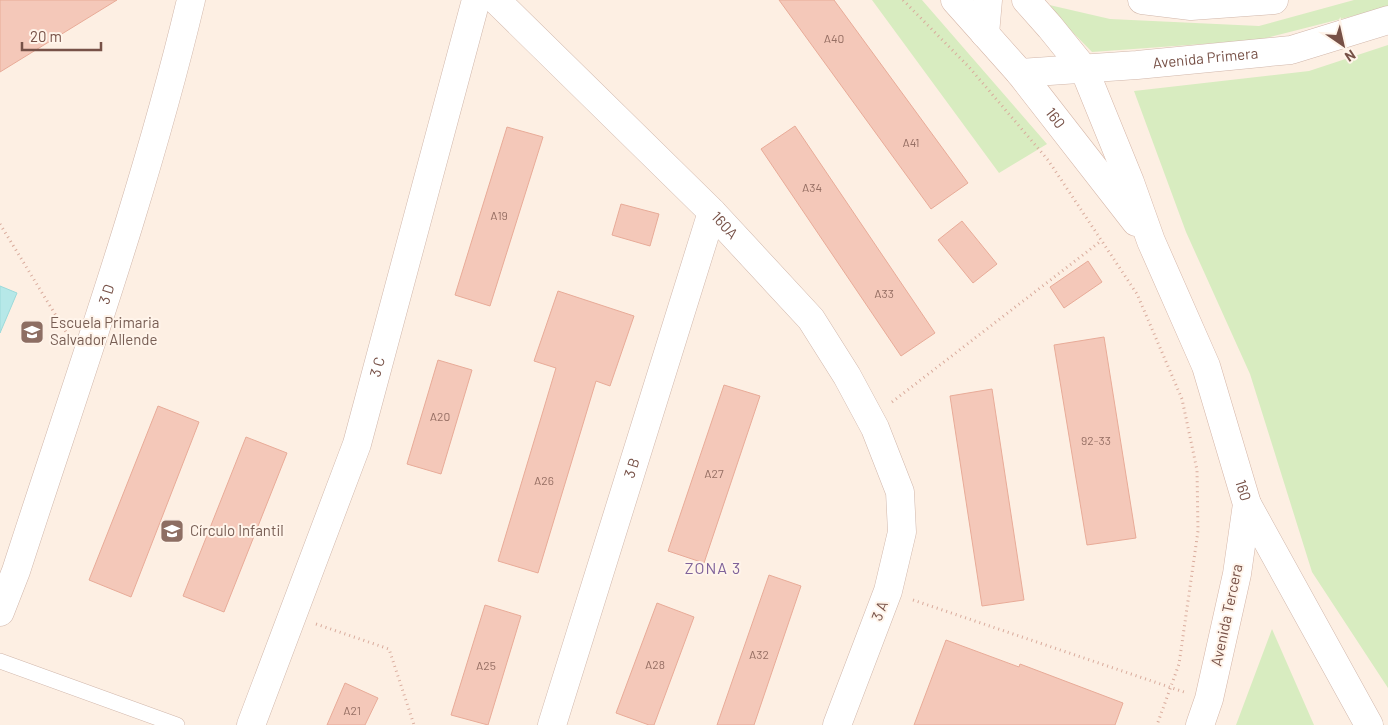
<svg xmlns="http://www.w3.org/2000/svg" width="1388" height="725" font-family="Barlow,sans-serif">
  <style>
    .green { fill: #d8ecc0 }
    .water { fill: #b6e8e8; stroke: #9cdada }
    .building { fill: #f4c8b9; stroke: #e8ab98 }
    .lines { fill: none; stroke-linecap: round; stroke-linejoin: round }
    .service-casing { stroke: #d1b7ab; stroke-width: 16 }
    .minor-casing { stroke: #d1b7ab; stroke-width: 29 }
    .tertiary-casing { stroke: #d1b7ab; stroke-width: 29 }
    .secondary-casing { stroke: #d5b6a8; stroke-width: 29 }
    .path { stroke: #d9ab9c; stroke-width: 3; stroke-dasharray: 1 4; stroke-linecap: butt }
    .service { stroke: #fff; stroke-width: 15 }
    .minor { stroke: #fff; stroke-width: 28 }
    .tertiary { stroke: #fff; stroke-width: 28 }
    .secondary { stroke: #fff; stroke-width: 28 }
    .labels { text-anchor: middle; stroke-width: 4; stroke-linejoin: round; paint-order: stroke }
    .number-label { font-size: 12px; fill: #966f64 }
    .street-label { font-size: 15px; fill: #775147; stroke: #fff4ea }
    .education-label { font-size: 15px; fill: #785e54; stroke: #fff4ea; text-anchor: start }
    .neighbourhood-label { font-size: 16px; letter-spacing: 1px; fill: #7f629a; stroke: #fff4ea }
  </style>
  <rect width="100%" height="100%" fill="#fdefe3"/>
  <path class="green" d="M 872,0 L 922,0 L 1047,144 L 999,173 Z
    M 1354,0 L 1388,0 L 1388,7 L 1258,40 L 1092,52 L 1045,4 L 1110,19 L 1259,26 Z
    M 1388,45 L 1388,688 L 1312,572 L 1250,374 L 1186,232 L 1134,91 L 1309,71 Z
    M 1272,629 L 1314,725 L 1236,725 Z"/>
  <path class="water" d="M 0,286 L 17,293 L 0,333 Z"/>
  <path class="building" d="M 0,0 L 117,0 L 0,72 Z
    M 779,0 L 834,0 L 968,183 L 931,209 Z
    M 795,126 L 935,333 L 901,356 L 761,149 Z
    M 507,127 L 543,137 L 490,306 L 455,295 Z
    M 621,204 L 659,214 L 650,246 L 612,235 Z
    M 962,221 L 997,264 L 973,283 L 938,240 Z
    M 1088,261 L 1102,282 L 1064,308 L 1050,287 Z
    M 558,291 L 634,316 L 610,386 L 596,381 L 538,573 L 498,561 L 556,368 L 534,361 Z
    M 1104,337 L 1136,538 L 1087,545 L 1054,345 Z
    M 438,360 L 472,370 L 441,474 L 407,464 Z
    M 724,385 L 760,396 L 704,563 L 668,551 Z
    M 992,389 L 1024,600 L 982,606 L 950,396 Z
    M 158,406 L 199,422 L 131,597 L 89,580 Z
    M 246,437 L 287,453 L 224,612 L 183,596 Z
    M 769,575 L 801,586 L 754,725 L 717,725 Z
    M 657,603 L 694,617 L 654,725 L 649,725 L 616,713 Z
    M 485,605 L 521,616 L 488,725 L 451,715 Z
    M 946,640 L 1019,667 L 1020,664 L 1123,703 L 1115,725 L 914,725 Z
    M 345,683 L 378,698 L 365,725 L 327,725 Z"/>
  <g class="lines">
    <g class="service-casing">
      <path id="service" d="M 0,661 L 177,725"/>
    </g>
    <g class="minor-casing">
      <g id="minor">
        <path id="s1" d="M 496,0 L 712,212 L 811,319 L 847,376 L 875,428 L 900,492 L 902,532 L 888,591 L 837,725"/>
        <path d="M 1247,504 L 1369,725"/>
        <path id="s2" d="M 251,725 L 357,444 L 476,0"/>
        <path id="s3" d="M 552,725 L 712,212"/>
      </g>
    </g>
    <g class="tertiary-casing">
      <g id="tertiary">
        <path d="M 1142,0 L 1191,6 L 1274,0"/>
        <path id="s4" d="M 1020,73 L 1137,65 L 1291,50 L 1388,20"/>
        <path id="s5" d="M 0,612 L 16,571 C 77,382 145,193 191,0"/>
      </g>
    </g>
    <g class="secondary-casing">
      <g id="secondary">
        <path id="s6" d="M 955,0 L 1020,73 L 1136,222"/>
        <path id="s7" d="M 1026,0 L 1050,27 L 1084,69 L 1130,182 L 1151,241 L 1206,366 L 1247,504 L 1237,574 L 1209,699 L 1200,725"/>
        <path d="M 985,34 L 988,0"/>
      </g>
    </g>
    <path class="path" d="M 903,0 L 969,67 L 1048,160 L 1137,294 L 1182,399 L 1197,470 L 1198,531 L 1179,664 L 1157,725
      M 0,224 L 66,332
      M 892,402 L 1101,241
      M 913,600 L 1184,692
      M 316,624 L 389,649 L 414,725"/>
    <use href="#service" class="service"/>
    <use href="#minor" class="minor"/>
    <use href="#tertiary" class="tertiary"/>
    <use href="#secondary" class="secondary"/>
  </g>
  <defs>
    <g id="school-square" transform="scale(1.25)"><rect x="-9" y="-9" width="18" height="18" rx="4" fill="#8d6e63" stroke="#fff4ea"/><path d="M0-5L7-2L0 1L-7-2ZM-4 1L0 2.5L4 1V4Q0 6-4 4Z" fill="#fff"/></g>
  </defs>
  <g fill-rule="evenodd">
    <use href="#school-square" x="32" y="332"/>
    <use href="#school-square" x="172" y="531"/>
  </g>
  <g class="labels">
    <g class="number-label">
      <text x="834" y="43">A40</text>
      <text x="911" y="147">A41</text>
      <text x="812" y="192">A34</text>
      <text x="499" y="220">A19</text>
      <text x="884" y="298">A33</text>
      <text x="440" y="421">A20</text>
      <text x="1096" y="445">92-33</text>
      <text x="714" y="478">A27</text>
      <text x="544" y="485">A26</text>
      <text x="759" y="659">A32</text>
      <text x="655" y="669">A28</text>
      <text x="486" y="670">A25</text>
      <text x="352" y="715">A21</text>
    </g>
    <g class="street-label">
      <text dy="5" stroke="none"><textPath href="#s4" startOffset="186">Avenida Primera</textPath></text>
      <text dy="5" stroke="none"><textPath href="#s6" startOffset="155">160</textPath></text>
      <text dy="5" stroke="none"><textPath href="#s1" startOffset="321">160A</textPath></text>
      <text dy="5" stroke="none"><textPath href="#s5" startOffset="335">3 D</textPath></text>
      <text dy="5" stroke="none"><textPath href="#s2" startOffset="380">3 C</textPath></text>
      <text dy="5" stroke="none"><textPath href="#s3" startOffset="269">3 B</textPath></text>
      <text dy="5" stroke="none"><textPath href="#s7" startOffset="541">160</textPath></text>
      <text transform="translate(880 611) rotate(-69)" y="5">3 A</text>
      <text transform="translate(1227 615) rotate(-78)" y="5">Avenida Tercera</text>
    </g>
    <g class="education-label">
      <text x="50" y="328">Escuela Primaria<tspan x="50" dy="17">Salvador Allende</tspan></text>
      <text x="190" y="536">Círculo Infantil</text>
    </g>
    <g class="neighbourhood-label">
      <text x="713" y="574">ZONA 3</text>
    </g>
  </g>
  <g transform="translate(1343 45) rotate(146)" stroke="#fff4ea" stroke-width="4" paint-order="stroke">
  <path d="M0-4L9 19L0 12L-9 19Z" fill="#775147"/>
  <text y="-8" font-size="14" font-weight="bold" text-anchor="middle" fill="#775147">N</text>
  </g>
  <path d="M22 42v8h79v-8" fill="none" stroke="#775147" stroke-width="2.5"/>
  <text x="30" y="42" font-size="15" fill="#775147" stroke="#fff4ea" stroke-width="4" paint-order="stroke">20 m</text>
</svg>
